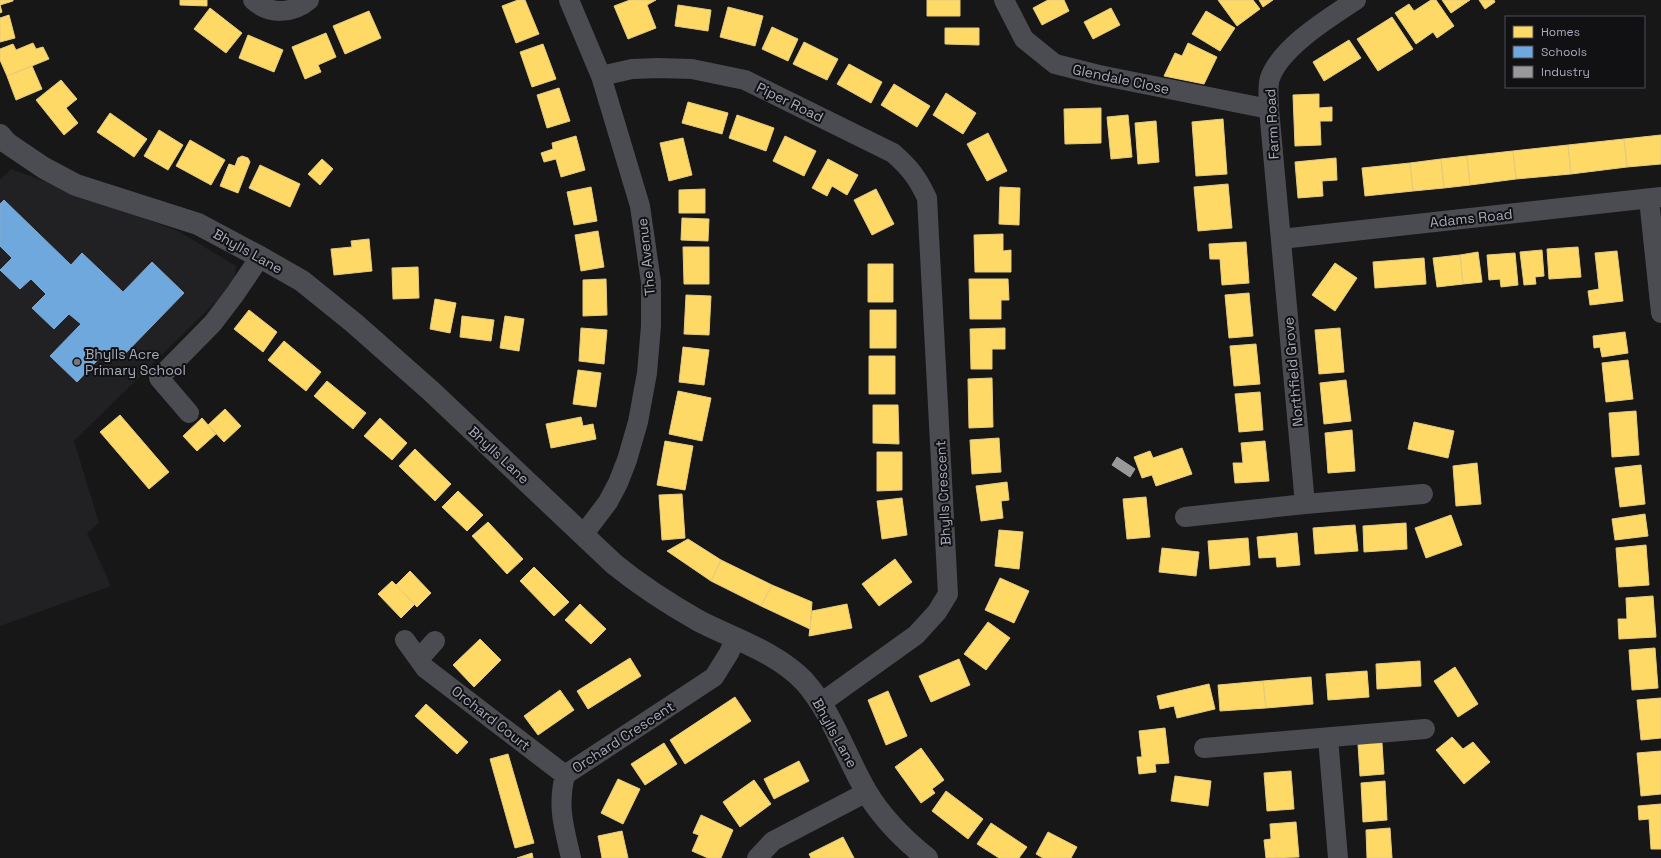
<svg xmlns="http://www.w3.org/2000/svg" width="1661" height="858" font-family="'Space Grotesk',sans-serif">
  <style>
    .built { fill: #212124 }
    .homes { fill: #ffd966; stroke: #e5cb7f }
    .schools { fill: #6fa8dc; stroke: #80a9d2 }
    .industry { fill: #999; stroke: #9d9ea3 }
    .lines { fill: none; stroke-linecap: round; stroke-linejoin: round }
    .minor { stroke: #4b4c51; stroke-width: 20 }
    .tertiary { stroke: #4b4c51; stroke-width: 22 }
    .poi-dot { fill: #757781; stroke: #111114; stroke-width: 1.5 }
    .labels { text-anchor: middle; stroke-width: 4; stroke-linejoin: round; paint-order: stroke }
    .street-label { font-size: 14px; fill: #a7aaba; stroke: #111114 }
    .poi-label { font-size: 14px; fill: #a7aaba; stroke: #111114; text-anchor: start }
  </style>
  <rect width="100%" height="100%" fill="#171718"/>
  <path class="built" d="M 11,169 L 178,231 L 236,266 L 234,284 L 74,441 L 99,523 L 87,533 L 111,586 L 0,626 L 0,180 Z"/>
  <path class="homes" d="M 0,0 L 13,0 L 13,1 L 0,5 L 2,12 L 0,13 Z
    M 180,0 L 207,0 L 207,6 L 180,5 Z
    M 518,0 L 525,0 L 539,34 L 516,43 L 502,6 Z
    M 630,0 L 656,0 L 647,5 L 656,28 L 628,39 L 614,6 Z
    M 927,0 L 960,0 L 960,16 L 927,16 Z
    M 1048,0 L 1064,0 L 1069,11 L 1042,25 L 1033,8 Z
    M 1218,0 L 1253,0 L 1260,9 L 1237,26 Z
    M 1259,0 L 1273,0 L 1263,7 Z
    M 1431,0 L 1436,0 L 1454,26 L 1437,38 L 1433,32 L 1416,44 L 1395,13 L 1409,4 L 1414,11 Z
    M 1442,0 L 1470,0 L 1451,13 Z
    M 1479,0 L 1494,0 L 1495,2 L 1485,9 Z
    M 678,5 L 711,10 L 708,31 L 675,26 Z
    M 728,7 L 763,16 L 755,46 L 720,37 Z
    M 210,8 L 242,33 L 226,53 L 194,29 Z
    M 1111,8 L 1120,25 L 1093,39 L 1084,22 Z
    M 369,11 L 381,38 L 345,54 L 333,26 Z
    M 1206,11 L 1235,28 L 1220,51 L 1192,34 Z
    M 9,15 L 15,38 L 0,42 L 0,18 Z
    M 1392,17 L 1413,49 L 1378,71 L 1357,39 Z
    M 772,27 L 798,39 L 788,61 L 762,49 Z
    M 945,28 L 979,28 L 979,45 L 945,44 Z
    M 326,33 L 336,57 L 318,65 L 321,72 L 305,79 L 292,47 Z
    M 248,35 L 283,50 L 274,72 L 239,58 Z
    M 1349,40 L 1361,58 L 1324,81 L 1313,62 Z
    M 804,42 L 838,59 L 827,80 L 793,64 Z
    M 33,43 L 36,49 L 43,47 L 49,59 L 7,76 L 0,60 L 0,49 L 13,44 L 16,50 Z
    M 1188,43 L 1217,57 L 1204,84 L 1164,76 L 1175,53 L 1182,56 Z
    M 543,44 L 556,79 L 532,87 L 520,52 Z
    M 849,64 L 882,82 L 871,103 L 837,84 Z
    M 32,66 L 42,89 L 16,100 L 7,76 Z
    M 61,80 L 77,99 L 66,108 L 78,123 L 64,135 L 36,100 Z
    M 894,84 L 930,106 L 917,127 L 881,105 Z
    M 559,88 L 570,121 L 547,128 L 537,95 Z
    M 946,93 L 976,113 L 963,134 L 933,115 Z
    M 1319,94 L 1319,108 L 1332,107 L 1332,121 L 1320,121 L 1321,145 L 1295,146 L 1293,95 Z
    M 688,102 L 728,113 L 722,134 L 682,123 Z
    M 1101,108 L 1101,143 L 1065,144 L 1064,109 Z
    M 110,113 L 147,139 L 134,157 L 97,132 Z
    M 737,115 L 774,128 L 766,151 L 729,138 Z
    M 1128,115 L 1132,157 L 1111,159 L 1107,117 Z
    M 1223,119 L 1227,174 L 1196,176 L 1192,122 Z
    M 1156,121 L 1159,162 L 1138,164 L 1135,123 Z
    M 159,130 L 183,145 L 168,170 L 144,156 Z
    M 988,133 L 1007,171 L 987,181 L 967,144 Z
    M 1661,135 L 1661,164 L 1627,167 L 1624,139 Z
    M 576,136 L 585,170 L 561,177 L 556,159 L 544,162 L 541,153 L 553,149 L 552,143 Z
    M 785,136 L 816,151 L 804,176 L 773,161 Z
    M 683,138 L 692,175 L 669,181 L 660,143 Z
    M 1624,139 L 1627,167 L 1571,174 L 1568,145 Z
    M 190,140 L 225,160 L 211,185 L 176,166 Z
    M 1568,145 L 1571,174 L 1516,179 L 1513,151 Z
    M 1513,151 L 1516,179 L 1470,185 L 1467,156 Z
    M 242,156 L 248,158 L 250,162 L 238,193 L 220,186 L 229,164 L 235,166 L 238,158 Z
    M 1467,156 L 1470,185 L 1444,188 L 1441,159 Z
    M 1336,158 L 1337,180 L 1322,181 L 1323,196 L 1298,198 L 1295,162 Z
    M 322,159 L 333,169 L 320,185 L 308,174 Z
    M 828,159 L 858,175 L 847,195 L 832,186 L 827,196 L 812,188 Z
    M 1441,159 L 1444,188 L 1413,191 L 1410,163 Z
    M 1410,163 L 1413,191 L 1365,196 L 1362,168 Z
    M 260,165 L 300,184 L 290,207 L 249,188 Z
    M 1228,184 L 1232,228 L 1198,231 L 1194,187 Z
    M 591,187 L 597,221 L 574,225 L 567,192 Z
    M 1000,187 L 1020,188 L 1019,225 L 999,224 Z
    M 705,189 L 705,213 L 679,213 L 679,190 Z
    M 876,189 L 894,224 L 872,235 L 854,200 Z
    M 682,218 L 709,219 L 708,241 L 681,240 Z
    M 598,231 L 604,267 L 581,271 L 575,235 Z
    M 1003,234 L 1003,251 L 1011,250 L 1011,272 L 975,272 L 974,235 Z
    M 369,239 L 372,271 L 334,275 L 331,249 L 352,247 L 351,241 Z
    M 1246,242 L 1249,283 L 1222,285 L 1220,259 L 1210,259 L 1209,244 Z
    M 683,247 L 709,247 L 709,284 L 684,284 Z
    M 1578,247 L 1581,277 L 1549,279 L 1547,249 Z
    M 1542,250 L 1544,276 L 1535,277 L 1536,284 L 1524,285 L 1520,252 Z
    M 1617,251 L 1623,301 L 1590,305 L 1588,291 L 1599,289 L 1595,253 Z
    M 1478,252 L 1482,282 L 1463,284 L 1460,255 Z
    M 1515,253 L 1518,285 L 1501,287 L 1500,279 L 1489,280 L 1487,255 Z
    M 1460,255 L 1463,284 L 1437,287 L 1433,258 Z
    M 1424,258 L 1426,284 L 1375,288 L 1373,262 Z
    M 1335,263 L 1357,278 L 1335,311 L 1312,295 Z
    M 868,264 L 893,264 L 893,302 L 868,302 Z
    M 418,267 L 419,298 L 393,299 L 392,268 Z
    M 606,279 L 607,315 L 583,316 L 583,280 Z
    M 969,279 L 1008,279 L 1009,300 L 1001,300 L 1001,319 L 970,319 Z
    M 1249,293 L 1253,336 L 1229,338 L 1225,295 Z
    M 686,295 L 711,296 L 709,335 L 684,334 Z
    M 435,299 L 456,303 L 450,333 L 430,329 Z
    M 249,310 L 277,332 L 263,352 L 234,329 Z
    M 870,310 L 896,310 L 896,348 L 870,348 Z
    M 462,316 L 494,320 L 491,341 L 460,337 Z
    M 505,316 L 524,319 L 519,351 L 500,348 Z
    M 581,328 L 607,330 L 604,364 L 579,361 Z
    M 1005,328 L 1005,349 L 992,349 L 992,369 L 971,369 L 970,329 Z
    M 1340,328 L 1344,372 L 1319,374 L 1315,330 Z
    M 1625,332 L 1628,353 L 1602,357 L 1600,347 L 1594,348 L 1593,336 Z
    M 284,341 L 321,372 L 306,391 L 268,360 Z
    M 1256,344 L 1260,384 L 1234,386 L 1230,346 Z
    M 683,347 L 709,350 L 704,385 L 679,382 Z
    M 869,356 L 895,356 L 895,394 L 869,394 Z
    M 1628,360 L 1633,399 L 1606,402 L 1602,363 Z
    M 578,370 L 601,373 L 596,407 L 573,404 Z
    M 992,378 L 993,427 L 969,428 L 968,379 Z
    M 1346,380 L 1351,421 L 1324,424 L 1320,383 Z
    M 327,381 L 366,413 L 353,429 L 314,396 Z
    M 678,391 L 711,398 L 702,441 L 669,434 Z
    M 1260,392 L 1263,430 L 1239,432 L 1235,394 Z
    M 873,405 L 898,405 L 899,444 L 873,443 Z
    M 225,409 L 241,426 L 224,442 L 208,425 Z
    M 1636,411 L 1639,455 L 1612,457 L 1609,413 Z
    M 120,415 L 169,472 L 149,489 L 100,432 Z
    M 581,417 L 583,426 L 593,424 L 596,439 L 551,448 L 546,424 Z
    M 202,418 L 216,434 L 197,451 L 183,436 Z
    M 380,418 L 407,443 L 392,460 L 364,436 Z
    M 1414,422 L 1454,431 L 1448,458 L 1408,449 Z
    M 1352,430 L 1355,471 L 1328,473 L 1325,433 Z
    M 999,438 L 1001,472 L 972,474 L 970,440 Z
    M 665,441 L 693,446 L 685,490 L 657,485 Z
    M 1265,441 L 1269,481 L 1235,483 L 1233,463 L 1243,463 L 1241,443 Z
    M 1182,448 L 1192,474 L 1156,486 L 1152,475 L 1142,478 L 1134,457 L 1150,451 L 1153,458 Z
    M 415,449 L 451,484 L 435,501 L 399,466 Z
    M 877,452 L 902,452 L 902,490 L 877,491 Z
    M 1477,463 L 1481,504 L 1456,506 L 1453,466 Z
    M 1641,465 L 1645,504 L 1620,507 L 1615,468 Z
    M 1007,482 L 1009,500 L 1001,501 L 1003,518 L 981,521 L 976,486 Z
    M 458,491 L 483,515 L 467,531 L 442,507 Z
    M 682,494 L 685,538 L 662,540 L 659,495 Z
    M 1146,497 L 1150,537 L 1127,539 L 1123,499 Z
    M 902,498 L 907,535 L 882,539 L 877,501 Z
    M 1645,514 L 1648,536 L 1615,540 L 1612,519 Z
    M 1451,515 L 1462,545 L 1426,558 L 1415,528 Z
    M 488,522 L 523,559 L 507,574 L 472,536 Z
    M 1406,523 L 1407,549 L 1364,552 L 1363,526 Z
    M 1355,525 L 1358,551 L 1315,554 L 1313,528 Z
    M 999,530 L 1023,532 L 1019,569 L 995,566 Z
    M 1297,533 L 1300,565 L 1277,567 L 1276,557 L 1259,558 L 1257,537 Z
    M 1248,538 L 1250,565 L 1210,569 L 1208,541 Z
    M 688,539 L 721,560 L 711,581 L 667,551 Z
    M 1646,545 L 1649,585 L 1619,587 L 1616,548 Z
    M 1162,548 L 1199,552 L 1196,576 L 1159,572 Z
    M 895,559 L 912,582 L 879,606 L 862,584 Z
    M 721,560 L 772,585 L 761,606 L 711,581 Z
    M 534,567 L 569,602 L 554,616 L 520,581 Z
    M 410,571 L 431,593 L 417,607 L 396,585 Z
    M 1000,578 L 1029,591 L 1014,623 L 985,610 Z
    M 392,581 L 415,604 L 401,618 L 378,594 Z
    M 772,585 L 812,602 L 810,629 L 761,606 Z
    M 1653,596 L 1656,637 L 1619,639 L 1618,619 L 1627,619 L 1626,598 Z
    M 580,604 L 606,629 L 591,644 L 565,620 Z
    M 847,604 L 852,628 L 809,636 L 812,611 Z
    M 988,622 L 1010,638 L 986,670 L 964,654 Z
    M 480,639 L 501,660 L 474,687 L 453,665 Z
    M 1655,648 L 1658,688 L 1632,690 L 1629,650 Z
    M 630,658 L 641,676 L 588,709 L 577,691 Z
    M 959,659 L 970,685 L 931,702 L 919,676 Z
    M 1420,661 L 1421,686 L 1377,689 L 1376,664 Z
    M 1455,667 L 1478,704 L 1458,717 L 1434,681 Z
    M 1367,671 L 1369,697 L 1328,700 L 1326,674 Z
    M 1311,677 L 1313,704 L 1266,708 L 1263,681 Z
    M 1263,681 L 1266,708 L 1220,711 L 1218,685 Z
    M 1209,684 L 1215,709 L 1177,718 L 1174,706 L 1160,709 L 1157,696 Z
    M 560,690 L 574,710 L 538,735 L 524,716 Z
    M 888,691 L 907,736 L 886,745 L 868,700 Z
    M 735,697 L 751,721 L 685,764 L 670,740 Z
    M 1661,698 L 1661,738 L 1641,740 L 1637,700 Z
    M 426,704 L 468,742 L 457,754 L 415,716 Z
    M 1165,728 L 1169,763 L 1155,764 L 1156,772 L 1139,774 L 1137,757 L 1142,757 L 1139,731 Z
    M 1452,737 L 1463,749 L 1473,742 L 1490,762 L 1464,784 L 1436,750 Z
    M 664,743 L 677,764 L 645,785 L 631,764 Z
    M 1382,743 L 1384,774 L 1360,776 L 1358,744 Z
    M 921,748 L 944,780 L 932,789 L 935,793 L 921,803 L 895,767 Z
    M 1661,751 L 1661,794 L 1641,796 L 1637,753 Z
    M 508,754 L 534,843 L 515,848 L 490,759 Z
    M 799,761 L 809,781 L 774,799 L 764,779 Z
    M 1291,771 L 1294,809 L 1267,811 L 1264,773 Z
    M 1175,776 L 1211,781 L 1208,806 L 1171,801 Z
    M 618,779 L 640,789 L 623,824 L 601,813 Z
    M 754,780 L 771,804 L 740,827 L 723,802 Z
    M 1385,781 L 1387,820 L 1363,822 L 1361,783 Z
    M 946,791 L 983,819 L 968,839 L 932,811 Z
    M 1661,804 L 1661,849 L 1651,849 L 1649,819 L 1639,820 L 1638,806 Z
    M 701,815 L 733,830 L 721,858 L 708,858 L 692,851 L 699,835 L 693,833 Z
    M 1296,822 L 1299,857 L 1266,858 L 1264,840 L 1271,839 L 1270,824 Z
    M 991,823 L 1027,847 L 1019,858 L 999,858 L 977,844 Z
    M 1390,828 L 1392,858 L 1367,858 L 1366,830 Z
    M 622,831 L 628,858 L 602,858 L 598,836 Z
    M 1048,832 L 1077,847 L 1071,858 L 1043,858 L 1036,854 Z
    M 843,837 L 854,858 L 811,858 L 809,854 Z
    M 532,853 L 533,858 L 517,858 Z"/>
  <path class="schools" d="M 4,200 L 71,265 L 82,253 L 123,292 L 152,262 L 184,293 L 119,360 L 108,349 L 77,382 L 50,356 L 81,324 L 69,314 L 54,329 L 32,308 L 46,294 L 31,279 L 20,289 L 0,270 L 12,258 L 0,246 L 0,204 Z"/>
  <path class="industry" d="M 1117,457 L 1135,469 L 1130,477 L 1112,465 Z"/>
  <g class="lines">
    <path class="minor" d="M 253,0 C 269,15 293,14 309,0
      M 569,0 L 601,76 L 640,206 L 651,282 L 651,326 L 647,373 L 638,422 L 627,460 L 618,483 L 608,502 L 583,535
      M 1004,0 L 1024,39 L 1055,64 L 1099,75 L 1269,109
      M 601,76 L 632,69 L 658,68 L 692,69 L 745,80 L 893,153 C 910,168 917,177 927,198 L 948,594 L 937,612 L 916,635 L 821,703
      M 1649,199 L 1661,313
      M 1281,239 L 1661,197
      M 189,413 L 159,378 L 213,323 L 235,294 L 260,257
      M 1305,504 L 1423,494
      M 1185,517 L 1305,504 L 1269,109 C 1269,100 1267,87 1270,78 C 1281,47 1329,18 1356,0
      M 405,640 L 425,668 L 565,775
      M 419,659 L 435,641
      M 1328,738 L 1338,858
      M 1204,748 L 1425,729
      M 571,858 C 564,828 557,806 565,775 L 714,677 L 729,653 L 735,639
      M 757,858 L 773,841 L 867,792"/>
    <path class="tertiary" d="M 0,135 L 7,143 L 44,168 L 76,185 L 198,224 L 260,257 L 302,281 L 354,323 L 431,391 L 614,564 C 641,586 669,604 699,621 C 734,639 776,652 804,681 C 832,712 845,755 866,791 C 882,818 903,839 927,858"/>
  </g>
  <circle class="poi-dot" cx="77" cy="362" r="4"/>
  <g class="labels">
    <g class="street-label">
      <text transform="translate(1121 79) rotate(12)" y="5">Glendale Close</text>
      <text transform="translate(790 102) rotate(26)" y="5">Piper Road</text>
      <text transform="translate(1272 124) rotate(-93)" y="5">Farm Road</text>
      <text transform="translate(1471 218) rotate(-6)" y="5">Adams Road</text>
      <text transform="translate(248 251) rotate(29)" y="5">Bhylls Lane</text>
      <text transform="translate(646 257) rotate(-96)" y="5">The Avenue</text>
      <text transform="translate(1293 372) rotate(-95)" y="5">Northfield Grove</text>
      <text transform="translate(499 455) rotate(43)" y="5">Bhylls Lane</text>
      <text transform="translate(943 493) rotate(-93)" y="5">Bhylls Crescent</text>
      <text transform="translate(491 718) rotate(38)" y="5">Orchard Court</text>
      <text transform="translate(835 733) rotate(61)" y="5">Bhylls Lane</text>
      <text transform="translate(623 737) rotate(-33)" y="5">Orchard Crescent</text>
    </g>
    <g class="poi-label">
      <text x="85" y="359">Bhylls Acre<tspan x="85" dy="16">Primary School</tspan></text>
    </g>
  </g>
  <rect x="1505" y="16" width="140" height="72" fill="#111114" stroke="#4d4e56"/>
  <rect x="1513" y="26" width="20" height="12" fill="#ffd966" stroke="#4d4e56"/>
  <text x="1541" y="36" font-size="12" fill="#a7aaba">Homes</text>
  <rect x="1513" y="46" width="20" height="12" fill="#6fa8dc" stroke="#4d4e56"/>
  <text x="1541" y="56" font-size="12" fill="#a7aaba">Schools</text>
  <rect x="1513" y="66" width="20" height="12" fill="#999999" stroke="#4d4e56"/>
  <text x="1541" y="76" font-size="12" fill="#a7aaba">Industry</text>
</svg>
